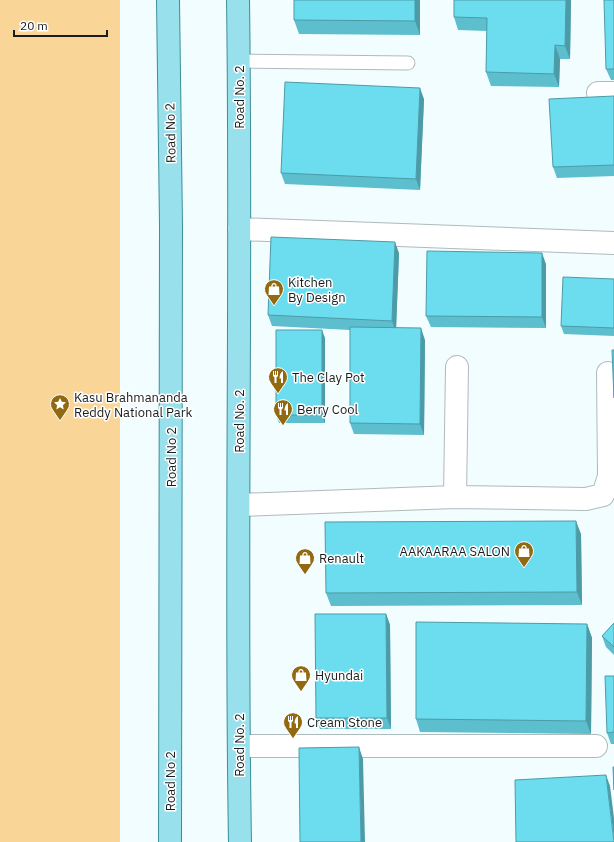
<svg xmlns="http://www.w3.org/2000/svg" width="614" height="842" font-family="'IBM Plex Sans',sans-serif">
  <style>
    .park { fill: #f9d597 }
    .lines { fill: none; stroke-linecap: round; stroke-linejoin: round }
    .service-casing { stroke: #afbabc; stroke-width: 15 }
    .minor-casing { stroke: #afbabc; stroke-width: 24 }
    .primary-casing { stroke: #3d8f9b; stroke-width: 24 }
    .service { stroke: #fff; stroke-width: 13 }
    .minor { stroke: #fff; stroke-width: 22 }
    .primary { stroke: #97e0ec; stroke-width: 22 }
    .wall { fill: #5dbece }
    .shaded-wall { fill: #4c9ba7 }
    .building { fill: #6cddef; stroke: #4c9ba7 }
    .labels { text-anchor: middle; stroke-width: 3; stroke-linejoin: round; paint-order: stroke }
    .street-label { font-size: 13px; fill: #191d1e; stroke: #fff }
    .poi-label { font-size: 13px; fill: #191d1e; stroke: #fff; text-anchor: start }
  </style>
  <rect width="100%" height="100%" fill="#f1fdff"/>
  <path class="park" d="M 0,0 L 120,0 L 120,842 L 0,842 Z"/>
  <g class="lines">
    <g class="service-casing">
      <path id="service" d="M 239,61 L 408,63"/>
    </g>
    <g class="minor-casing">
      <path id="minor" d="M 598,93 L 614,93
        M 239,229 L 614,243
        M 455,497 L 457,367
        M 239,505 L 455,497 L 586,499 L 603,495 L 609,476 L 608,373
        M 239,746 L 596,746"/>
    </g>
    <g class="primary-casing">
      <path id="primary" d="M 168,0 L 171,225 L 170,842
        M 238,0 C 242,281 235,561 240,842"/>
    </g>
    <use href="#service" class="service"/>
    <use href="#minor" class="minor"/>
    <use href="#primary" class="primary"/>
  </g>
  <path class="wall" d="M 294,0 L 420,0 L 420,35 L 299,34 L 294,20 Z
    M 571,0 L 570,59 L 560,59 L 559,87 L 491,86 L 486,72 L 487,31 L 458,30 L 454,17 Z
    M 614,0 L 614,80 L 611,80 L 606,69 Z
    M 614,96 L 614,176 L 557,178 L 553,167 Z
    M 424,99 L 420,190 L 285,184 L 281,173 Z
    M 399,253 L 396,328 L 425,340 L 424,435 L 354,434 L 350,423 L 350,330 L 272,326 L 268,315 Z
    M 546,264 L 546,328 L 431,327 L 426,316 Z
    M 614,279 L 614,336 L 564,334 L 561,326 Z
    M 325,338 L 325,423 L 279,423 L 276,415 Z
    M 581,534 L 582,605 L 331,606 L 326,593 Z
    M 386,614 L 390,625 L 391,729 L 320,729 L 316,718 Z
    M 614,623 L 614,655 L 606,647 L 602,636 Z
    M 587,624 L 592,638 L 591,734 L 420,732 L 416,719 Z
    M 614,676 L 614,744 L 611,744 L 607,733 Z"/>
  <path class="shaded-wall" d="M 415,0 L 420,0 L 420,35 L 415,21 Z
    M 566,0 L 571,0 L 570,59 L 565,46 Z
    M 555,45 L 560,59 L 559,87 L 554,74 Z
    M 420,88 L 424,99 L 420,190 L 416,179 Z
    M 395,242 L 399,253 L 396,332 L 392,321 Z
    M 542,253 L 546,264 L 546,328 L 542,317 Z
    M 421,328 L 425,340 L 424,435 L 420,424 Z
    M 322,330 L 325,338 L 325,423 L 322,415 Z
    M 576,521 L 581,534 L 582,605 L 577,592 Z
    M 386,614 L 390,625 L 391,729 L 387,718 Z
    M 587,624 L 592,638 L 591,734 L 586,721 Z
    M 359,747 L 363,759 L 365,842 L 361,842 Z
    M 606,775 L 610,786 L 614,818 L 614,839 Z"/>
  <path class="building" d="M 294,0 L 415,0 L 415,21 L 294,20 Z
    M 454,0 L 566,0 L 565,46 L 555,45 L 554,74 L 486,72 L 487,18 L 454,17 Z
    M 604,0 L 614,0 L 614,69 L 606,69 Z
    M 285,82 L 420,88 L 416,179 L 281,173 Z
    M 614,96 L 614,165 L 553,167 L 549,99 Z
    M 271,237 L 395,242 L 392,321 L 268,315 Z
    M 427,251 L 542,253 L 542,317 L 426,316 Z
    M 563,277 L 614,279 L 614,328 L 561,326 Z
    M 350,327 L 421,328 L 420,424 L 350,423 Z
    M 276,330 L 322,330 L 322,415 L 276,415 Z
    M 612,350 L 614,350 L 614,398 Z
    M 576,521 L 577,592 L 326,593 L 325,522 Z
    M 315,614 L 386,614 L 387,718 L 316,718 Z
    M 416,622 L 587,624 L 586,721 L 416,719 Z
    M 614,623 L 614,647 L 602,636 Z
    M 605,676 L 614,676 L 614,732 L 607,733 Z
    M 359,747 L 361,842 L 300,842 L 299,748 Z
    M 613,767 L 614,767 L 614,790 Z
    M 606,775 L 614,842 L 516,842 L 515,780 Z"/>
  <defs>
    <g id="shop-pin" transform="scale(1)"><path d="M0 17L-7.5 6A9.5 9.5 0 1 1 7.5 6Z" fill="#916910" stroke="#fff"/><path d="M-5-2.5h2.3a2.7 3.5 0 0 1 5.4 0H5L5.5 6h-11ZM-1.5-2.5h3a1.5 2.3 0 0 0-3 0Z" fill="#fff"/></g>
    <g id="restaurant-pin" transform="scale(1)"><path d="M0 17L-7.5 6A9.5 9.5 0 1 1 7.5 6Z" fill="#916910" stroke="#fff"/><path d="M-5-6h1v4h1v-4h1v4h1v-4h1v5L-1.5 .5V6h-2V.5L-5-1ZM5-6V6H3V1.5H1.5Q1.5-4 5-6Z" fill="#fff"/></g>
    <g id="sight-pin" transform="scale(1)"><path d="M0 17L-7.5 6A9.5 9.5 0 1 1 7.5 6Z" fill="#916910" stroke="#fff"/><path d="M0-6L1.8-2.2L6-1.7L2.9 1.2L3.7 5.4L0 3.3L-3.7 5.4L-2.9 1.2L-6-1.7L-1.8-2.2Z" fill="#fff"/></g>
  </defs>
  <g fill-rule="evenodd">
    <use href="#shop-pin" x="274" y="289"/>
    <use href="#restaurant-pin" x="278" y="377"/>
    <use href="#sight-pin" x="60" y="404"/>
    <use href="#restaurant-pin" x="283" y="409"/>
    <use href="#shop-pin" x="524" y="551"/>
    <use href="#shop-pin" x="305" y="558"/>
    <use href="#shop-pin" x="301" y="675"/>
    <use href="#restaurant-pin" x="293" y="722"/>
  </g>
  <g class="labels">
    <g class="street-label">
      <text transform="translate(239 97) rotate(-90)" y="5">Road No. 2</text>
      <text transform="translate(170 133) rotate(-91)" y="5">Road No 2</text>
      <text transform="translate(239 421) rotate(-90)" y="5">Road No. 2</text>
      <text transform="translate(171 457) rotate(-90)" y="5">Road No 2</text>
      <text transform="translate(239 745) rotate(-90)" y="5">Road No. 2</text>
      <text transform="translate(170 781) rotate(-90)" y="5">Road No 2</text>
    </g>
    <g class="poi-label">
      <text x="288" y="287">Kitchen<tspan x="288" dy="15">By Design</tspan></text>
      <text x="292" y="382">The Clay Pot</text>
      <text x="74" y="402">Kasu Brahmananda<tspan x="74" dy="15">Reddy National Park</tspan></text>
      <text x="297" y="414">Berry Cool</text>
      <text x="510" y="556" text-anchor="end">AAKAARAA SALON</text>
      <text x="319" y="563">Renault</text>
      <text x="315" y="680">Hyundai</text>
      <text x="307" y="727">Cream Stone</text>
    </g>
  </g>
  <path d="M14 30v6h93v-6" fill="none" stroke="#191d1e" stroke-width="2"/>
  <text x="20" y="30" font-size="12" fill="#191d1e" stroke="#ffffff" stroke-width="3" paint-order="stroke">20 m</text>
</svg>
